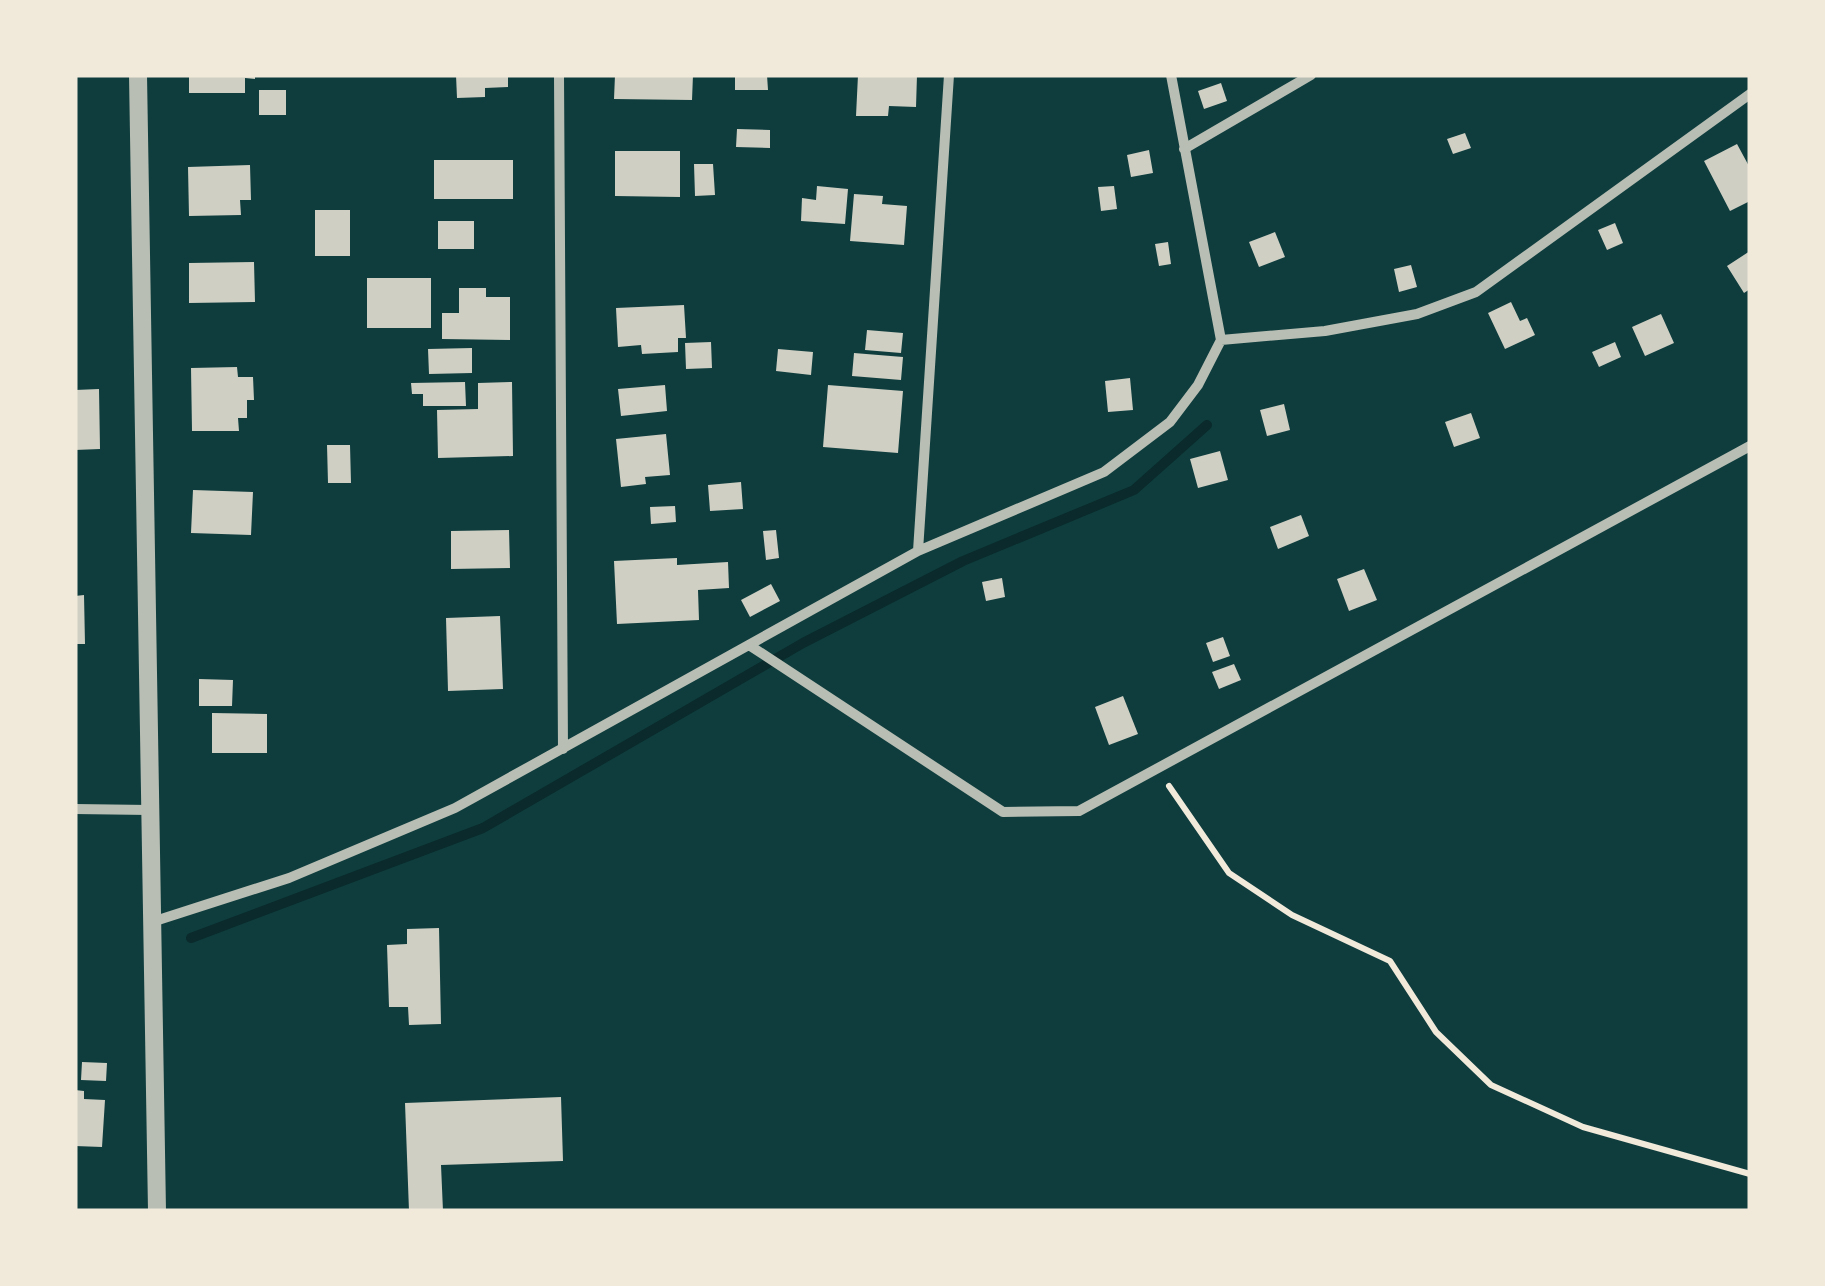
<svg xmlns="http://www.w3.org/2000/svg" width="1825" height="1286" font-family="'Fira Sans Condensed',sans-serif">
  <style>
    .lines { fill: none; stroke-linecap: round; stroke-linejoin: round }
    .stream { stroke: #0a2a2b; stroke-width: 10 }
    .building { fill: #cfcfc3 }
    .path { stroke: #f1e9da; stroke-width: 6 }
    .minor { stroke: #b8beb3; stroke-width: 10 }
    .tertiary { stroke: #b8beb3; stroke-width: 18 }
  </style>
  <rect width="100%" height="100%" fill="#0f3d3e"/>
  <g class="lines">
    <path class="stream" d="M 191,938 L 483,828 L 803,643 L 963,561 L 1134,490 L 1207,425"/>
  </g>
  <path class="building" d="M 189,75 L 255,75 L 255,79 L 245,78 L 245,93 L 189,93 Z
    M 456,75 L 508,75 L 508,87 L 485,88 L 485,97 L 457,98 Z
    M 615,75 L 693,75 L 692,100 L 614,99 Z
    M 735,75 L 767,75 L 768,90 L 735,90 Z
    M 858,75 L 917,75 L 916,107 L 889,106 L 888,116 L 856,116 Z
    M 1221,83 L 1227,101 L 1204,109 L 1198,91 Z
    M 259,90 L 286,90 L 286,115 L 259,115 Z
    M 737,129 L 770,130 L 770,148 L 736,147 Z
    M 1465,133 L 1471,148 L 1453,154 L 1447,139 Z
    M 1737,144 L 1750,168 L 1750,201 L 1730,211 L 1704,161 Z
    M 1149,150 L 1153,173 L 1131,177 L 1127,155 Z
    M 615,151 L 680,151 L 680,197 L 615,196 Z
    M 434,160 L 513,160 L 513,199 L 434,199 Z
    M 694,164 L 713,164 L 715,195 L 695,196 Z
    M 250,165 L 251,200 L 240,200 L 241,215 L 189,216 L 188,167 Z
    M 817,186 L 848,189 L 845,224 L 801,221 L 802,198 L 816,200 Z
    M 1114,186 L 1117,209 L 1101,211 L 1098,187 Z
    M 854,194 L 883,196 L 882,204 L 907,206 L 904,245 L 850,241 Z
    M 315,210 L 350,210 L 350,256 L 315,256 Z
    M 438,221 L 474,221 L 474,249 L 438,249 Z
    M 1615,223 L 1623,243 L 1607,250 L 1598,230 Z
    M 1275,232 L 1285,257 L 1259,267 L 1249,242 Z
    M 1168,242 L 1171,264 L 1159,266 L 1155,244 Z
    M 1750,251 L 1750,289 L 1744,293 L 1727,266 Z
    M 254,262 L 255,302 L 189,303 L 189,263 Z
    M 1411,265 L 1417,287 L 1399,292 L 1394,269 Z
    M 367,278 L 431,278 L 431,328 L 367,328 Z
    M 459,288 L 486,288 L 486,297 L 510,297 L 510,340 L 442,339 L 442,313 L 459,313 Z
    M 1511,302 L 1520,321 L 1527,318 L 1535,335 L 1505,349 L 1488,313 Z
    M 684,305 L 686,338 L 678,338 L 678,352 L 642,354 L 641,345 L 618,347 L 616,308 Z
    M 1661,314 L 1674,343 L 1645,356 L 1632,327 Z
    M 867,330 L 903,333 L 901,353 L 865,350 Z
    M 711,342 L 712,368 L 686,369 L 685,343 Z
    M 1615,342 L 1621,357 L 1599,367 L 1592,352 Z
    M 472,348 L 472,373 L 429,374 L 428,349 Z
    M 778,349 L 813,352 L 811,375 L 776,371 Z
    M 854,353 L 903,357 L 901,380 L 852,376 Z
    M 237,367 L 238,377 L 253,377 L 254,400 L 247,400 L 247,418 L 238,418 L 239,431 L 192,431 L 191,368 Z
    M 1130,378 L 1133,410 L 1108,412 L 1105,381 Z
    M 465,382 L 466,406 L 423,406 L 423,394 L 412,394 L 411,383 Z
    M 512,382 L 513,456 L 438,458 L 437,410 L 478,409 L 478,383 Z
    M 665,385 L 667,411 L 621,416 L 618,389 Z
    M 828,385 L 903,391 L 898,453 L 823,447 Z
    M 99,389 L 100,449 L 75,450 L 75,390 Z
    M 1284,404 L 1290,430 L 1267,436 L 1260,410 Z
    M 1471,413 L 1480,438 L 1454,447 L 1445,422 Z
    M 666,434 L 670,475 L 645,477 L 646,484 L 621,487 L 616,439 Z
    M 327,445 L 350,445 L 351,483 L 328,483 Z
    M 1220,451 L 1228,480 L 1198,488 L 1190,459 Z
    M 741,482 L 743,509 L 710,511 L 708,485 Z
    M 193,490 L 253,492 L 251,535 L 191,533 Z
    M 675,506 L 676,522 L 651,524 L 650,507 Z
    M 1301,515 L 1309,536 L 1278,549 L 1270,527 Z
    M 509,530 L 510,568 L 451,569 L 451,531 Z
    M 776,530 L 779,558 L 766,560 L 763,531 Z
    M 677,558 L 677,565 L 728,562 L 729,588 L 698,590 L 699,620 L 617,624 L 614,561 Z
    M 1364,569 L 1377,600 L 1349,611 L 1337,579 Z
    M 1002,578 L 1005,597 L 986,601 L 982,582 Z
    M 771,584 L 780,601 L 750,617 L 741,600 Z
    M 84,595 L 85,644 L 75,644 L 75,596 Z
    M 500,616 L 503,689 L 448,691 L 446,618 Z
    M 1223,637 L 1230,656 L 1213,662 L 1206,643 Z
    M 1234,664 L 1241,680 L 1219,689 L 1212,672 Z
    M 199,679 L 233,680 L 232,706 L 199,706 Z
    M 1123,696 L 1138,734 L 1109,745 L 1095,707 Z
    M 212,713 L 267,714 L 267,753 L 212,753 Z
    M 439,928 L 441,1024 L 409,1025 L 408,1007 L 389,1007 L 387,945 L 407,944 L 407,929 Z
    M 82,1062 L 107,1063 L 106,1081 L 81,1080 Z
    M 75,1090 L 84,1091 L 84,1099 L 105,1100 L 102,1147 L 75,1146 Z
    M 561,1097 L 563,1161 L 441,1165 L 443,1211 L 409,1211 L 405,1103 Z"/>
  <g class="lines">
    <path class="path" d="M 1169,786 L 1229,873 L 1292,915 L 1390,961 L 1436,1032 L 1491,1085 L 1583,1127 L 1750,1174"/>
    <path class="minor" d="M 559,75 L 563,749
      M 1184,149 L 1311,75
      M 1221,340 L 1325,331 L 1417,314 L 1476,292 L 1750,94
      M 918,551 L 1104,472 L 1170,422 L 1198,385 L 1221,340 L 1171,75
      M 749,645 L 1003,812 L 1079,811 L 1750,446
      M 75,809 L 149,810
      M 152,922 L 289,878 L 455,808 L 918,551 L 949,75"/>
    <path class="tertiary" d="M 138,75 L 157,1211"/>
  </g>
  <rect width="1825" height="1286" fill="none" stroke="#f1e9da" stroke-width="155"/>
</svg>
